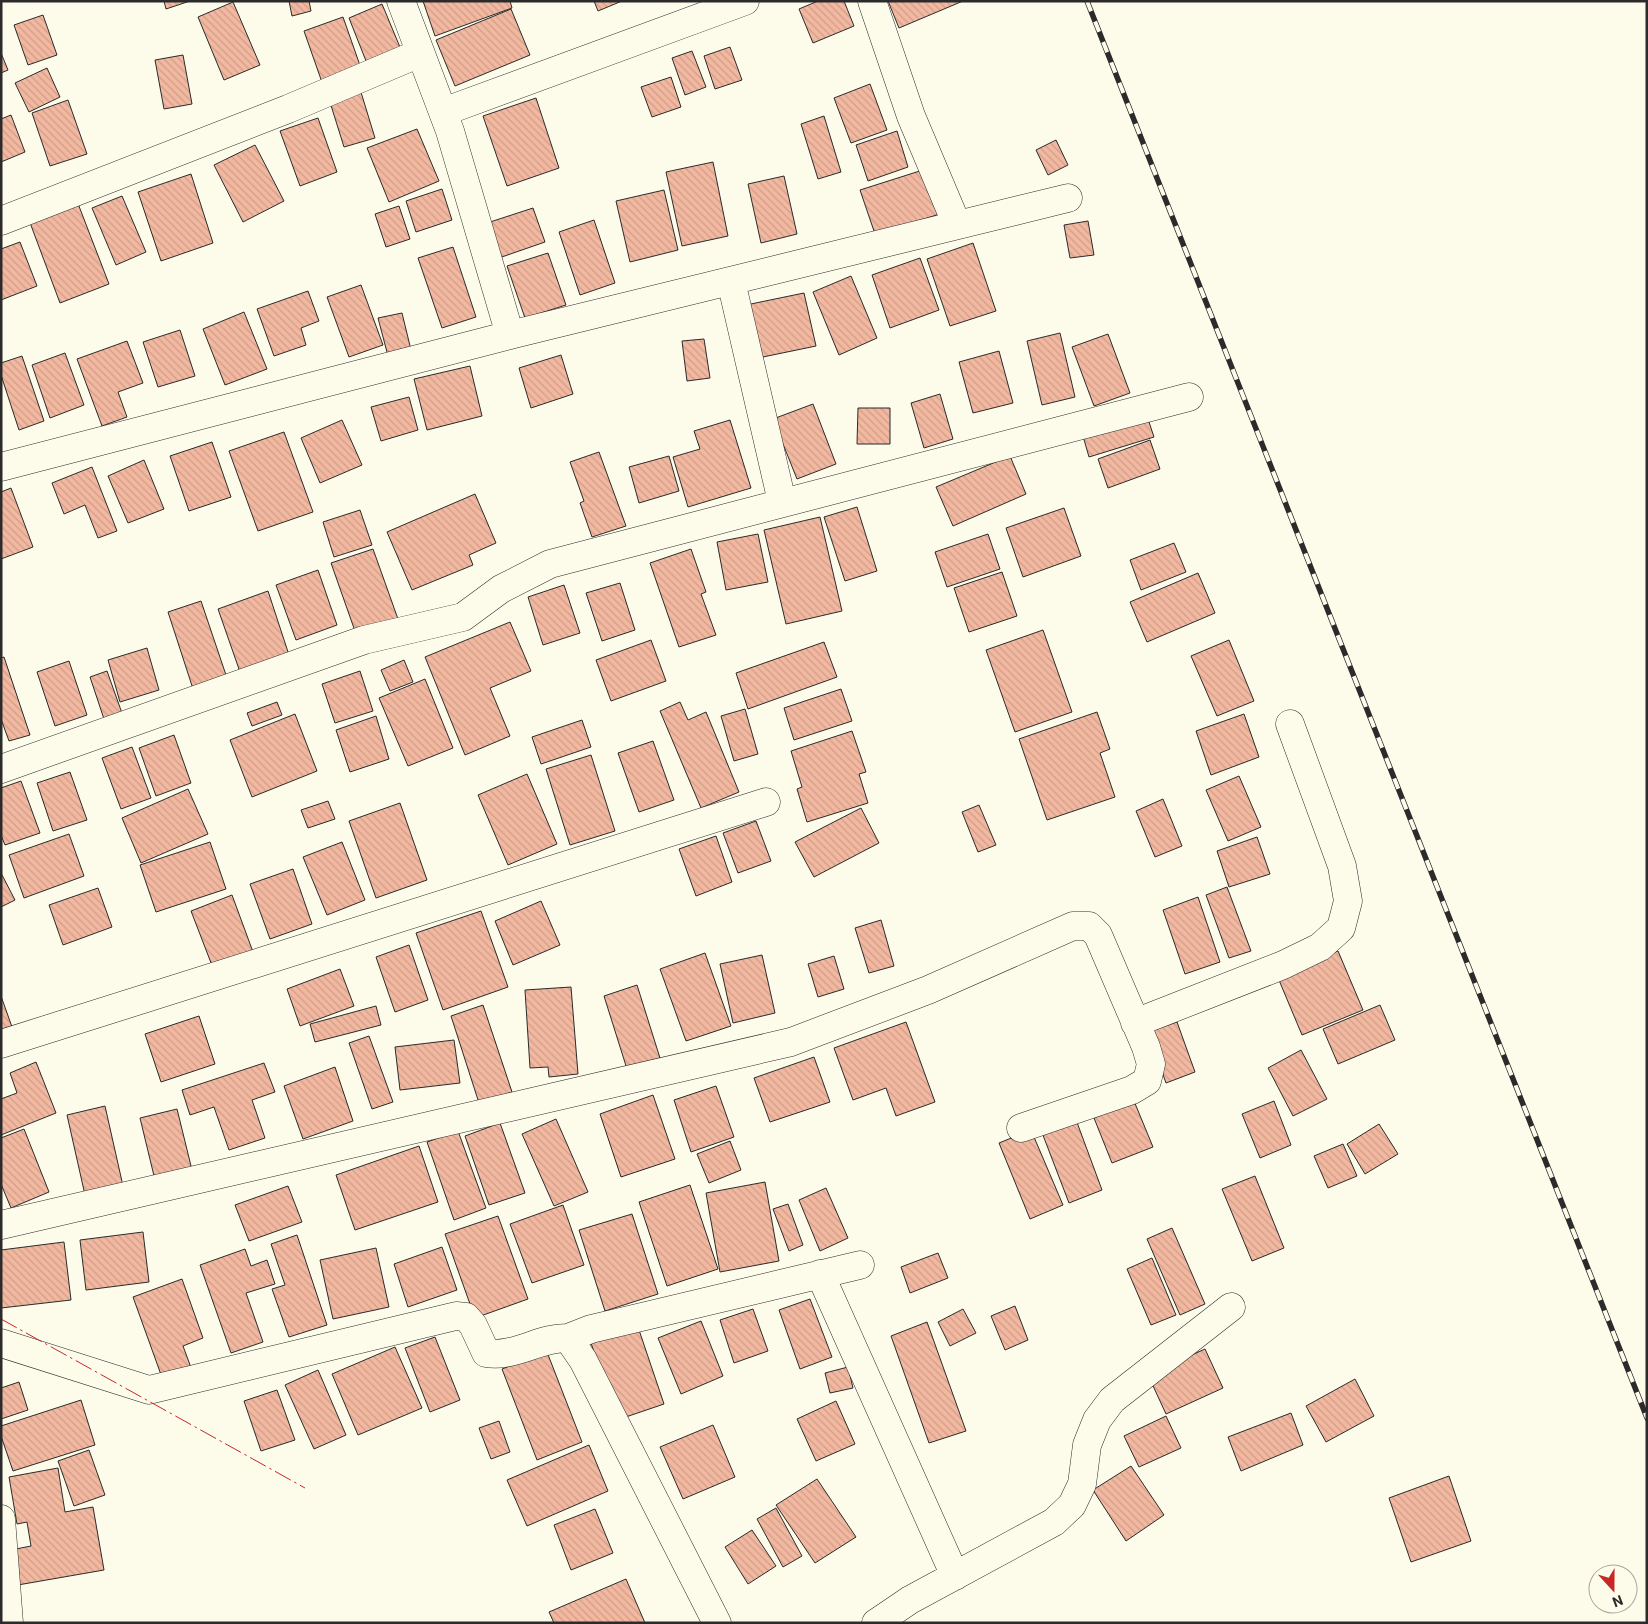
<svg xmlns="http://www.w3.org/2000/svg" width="1648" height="1624" font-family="Roboto,sans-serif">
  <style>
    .building { fill: url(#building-back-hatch); stroke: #2b2b2b }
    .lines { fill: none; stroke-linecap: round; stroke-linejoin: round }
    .minor-casing { stroke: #2b2b2b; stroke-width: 29 }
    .minor { stroke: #fdfbea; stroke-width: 28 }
    .rail-casing { stroke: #2b2b2b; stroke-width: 5.5 }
    .rail { stroke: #fdfbea; stroke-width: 4; stroke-dasharray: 11; stroke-linecap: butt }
    .power { stroke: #c62828; stroke-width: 1; stroke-dasharray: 18 4 2.5 4; stroke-linecap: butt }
  </style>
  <defs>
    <pattern id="building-back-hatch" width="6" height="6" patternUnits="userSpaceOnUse" patternTransform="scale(1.25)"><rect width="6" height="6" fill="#f2b8a0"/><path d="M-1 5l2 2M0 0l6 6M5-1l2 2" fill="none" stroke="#d09e8a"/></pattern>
  </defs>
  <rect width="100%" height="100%" fill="#fdfbea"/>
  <path class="building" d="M 164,1 L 190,1 L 166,9 Z
    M 289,1 L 309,1 L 311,11 L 292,16 Z
    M 423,1 L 510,1 L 512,8 L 435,36 Z
    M 594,1 L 622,1 L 598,11 Z
    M 818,1 L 844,1 L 854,26 L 813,43 L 799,9 Z
    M 888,1 L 963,1 L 899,28 Z
    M 233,2 L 260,65 L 224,80 L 198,17 Z
    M 382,4 L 402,52 L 368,66 L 349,18 Z
    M 511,9 L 530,55 L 455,86 L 436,40 Z
    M 43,15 L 57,55 L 28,65 L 14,25 Z
    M 343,17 L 363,74 L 324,88 L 304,31 Z
    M 730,47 L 742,80 L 715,89 L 704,56 Z
    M 692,51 L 706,87 L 685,95 L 672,58 Z
    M 1,53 L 8,70 L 1,73 Z
    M 183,55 L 192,104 L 164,109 L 155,60 Z
    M 47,68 L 60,97 L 29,112 L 15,83 Z
    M 671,77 L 681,107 L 652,117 L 641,87 Z
    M 870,84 L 887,130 L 851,143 L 834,98 Z
    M 360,89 L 375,138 L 344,147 L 329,99 Z
    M 536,98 L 559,168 L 507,186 L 483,116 Z
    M 68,100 L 87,154 L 50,166 L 32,113 Z
    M 11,115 L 25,152 L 1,162 L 1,119 Z
    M 824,116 L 841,172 L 818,179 L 801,124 Z
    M 318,118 L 337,172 L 300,186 L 280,131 Z
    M 417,129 L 439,181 L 389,202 L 367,148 Z
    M 897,131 L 908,167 L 868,181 L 856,145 Z
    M 1056,140 L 1068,165 L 1048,175 L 1036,150 Z
    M 255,145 L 284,201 L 243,222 L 214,165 Z
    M 713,162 L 728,236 L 682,246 L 666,172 Z
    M 926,169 L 940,214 L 875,234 L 860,190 Z
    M 191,174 L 213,243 L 161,261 L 138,192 Z
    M 784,176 L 797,234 L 761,243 L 748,184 Z
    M 442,189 L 452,220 L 416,232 L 406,201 Z
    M 664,190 L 678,250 L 630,262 L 616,201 Z
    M 122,196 L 146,252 L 116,265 L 92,208 Z
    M 77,201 L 109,284 L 60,303 L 29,220 Z
    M 399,206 L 410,239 L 386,247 L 375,214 Z
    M 533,208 L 545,242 L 496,259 L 484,224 Z
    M 594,220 L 615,283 L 580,295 L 559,232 Z
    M 1088,221 L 1094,255 L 1070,258 L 1064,225 Z
    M 20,242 L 37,286 L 1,300 L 1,249 Z
    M 973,243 L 996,311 L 950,326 L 927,259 Z
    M 453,247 L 476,317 L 442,328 L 418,258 Z
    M 548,253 L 566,305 L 525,318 L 507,266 Z
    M 920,258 L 939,310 L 890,328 L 872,275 Z
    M 851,276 L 877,338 L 839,355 L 813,292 Z
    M 361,285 L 383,345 L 349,357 L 327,297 Z
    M 308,291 L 319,321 L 301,328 L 306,345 L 274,356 L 257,309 Z
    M 804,293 L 816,346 L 758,358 L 746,305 Z
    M 244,312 L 267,369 L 225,385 L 203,329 Z
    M 402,313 L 411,350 L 388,356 L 378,318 Z
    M 180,330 L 195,376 L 158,387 L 143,342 Z
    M 1060,333 L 1075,397 L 1042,405 L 1027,341 Z
    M 1108,334 L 1130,393 L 1094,406 L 1072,347 Z
    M 704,339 L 710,378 L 687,381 L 682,341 Z
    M 127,341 L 143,383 L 118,392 L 127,417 L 102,426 L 77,359 Z
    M 999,351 L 1013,403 L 973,413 L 959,362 Z
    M 65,353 L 84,405 L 50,418 L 32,365 Z
    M 561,355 L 573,394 L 531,408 L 519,368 Z
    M 22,356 L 44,421 L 19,430 L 1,375 L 1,363 Z
    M 470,366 L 482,416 L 427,430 L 414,379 Z
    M 940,394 L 953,439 L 924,448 L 911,403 Z
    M 409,397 L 418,430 L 381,441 L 371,407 Z
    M 813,404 L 836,464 L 797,479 L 773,419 Z
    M 858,408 L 890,408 L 890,444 L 857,444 Z
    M 1145,410 L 1154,437 L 1089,457 L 1081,429 Z
    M 342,420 L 362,465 L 320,483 L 301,438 Z
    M 730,420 L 751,488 L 688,507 L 673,457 L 700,449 L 694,431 Z
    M 284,432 L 313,512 L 258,531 L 229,451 Z
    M 1150,440 L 1160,469 L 1108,488 L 1098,459 Z
    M 212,442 L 231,497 L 189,511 L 170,456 Z
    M 599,452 L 626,526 L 592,537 L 580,503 L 584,501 L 570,462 Z
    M 669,456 L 679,491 L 639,503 L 629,467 Z
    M 1010,456 L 1026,494 L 953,526 L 936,487 Z
    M 144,460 L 164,509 L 128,523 L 108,476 Z
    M 92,467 L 117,531 L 98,538 L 85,505 L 64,514 L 52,483 Z
    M 11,488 L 33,547 L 1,559 L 1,492 Z
    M 475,494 L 496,543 L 469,555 L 473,565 L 412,590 L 387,532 Z
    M 857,507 L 877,571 L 845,581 L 824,517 Z
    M 1064,508 L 1081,556 L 1023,577 L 1006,528 Z
    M 360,510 L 372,545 L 334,557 L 323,522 Z
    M 820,517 L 842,611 L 786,624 L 764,530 Z
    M 758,534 L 768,582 L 726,590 L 717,542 Z
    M 988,534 L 1000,569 L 947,587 L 935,552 Z
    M 1174,543 L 1186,572 L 1141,590 L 1130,560 Z
    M 373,549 L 398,619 L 356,634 L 331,563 Z
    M 691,549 L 706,592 L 701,594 L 716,635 L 679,647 L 650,563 Z
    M 318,570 L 337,625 L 296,640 L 276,585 Z
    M 1002,572 L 1017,616 L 969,632 L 954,588 Z
    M 1198,573 L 1215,613 L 1147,642 L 1130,602 Z
    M 620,583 L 635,630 L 602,641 L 586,593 Z
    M 564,585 L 580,633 L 543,645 L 528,597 Z
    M 268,591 L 289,655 L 240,672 L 218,609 Z
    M 201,601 L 229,684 L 195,695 L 168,612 Z
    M 510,622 L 531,671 L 490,688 L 510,736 L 465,755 L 425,657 Z
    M 1043,630 L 1072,712 L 1015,732 L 986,650 Z
    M 651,640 L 666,681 L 611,701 L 596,660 Z
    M 1229,640 L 1254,701 L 1217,716 L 1191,656 Z
    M 824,642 L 837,677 L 748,709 L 736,673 Z
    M 147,648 L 159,690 L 120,702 L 108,660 Z
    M 4,657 L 30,735 L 9,741 L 1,719 L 1,658 Z
    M 404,660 L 413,682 L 390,691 L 381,670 Z
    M 69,661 L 87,715 L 55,726 L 37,672 Z
    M 107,671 L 123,716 L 105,722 L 90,677 Z
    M 360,671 L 373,711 L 335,723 L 322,684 Z
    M 425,679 L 453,748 L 408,766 L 379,698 Z
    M 841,689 L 852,721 L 794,740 L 784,708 Z
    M 277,702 L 282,715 L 252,726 L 247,713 Z
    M 680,702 L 688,720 L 706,712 L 739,792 L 701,808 L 660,711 Z
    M 745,709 L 758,754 L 734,761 L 721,716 Z
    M 1097,712 L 1110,749 L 1100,753 L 1115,797 L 1047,820 L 1019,739 Z
    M 295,714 L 317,771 L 252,797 L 230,740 Z
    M 1244,714 L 1259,757 L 1211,775 L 1196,731 Z
    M 376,716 L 389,759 L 350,772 L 336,730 Z
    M 582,720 L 591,747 L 541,764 L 532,737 Z
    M 852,731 L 866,772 L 859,774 L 868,803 L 807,822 L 797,789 L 802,787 L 791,751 Z
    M 174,735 L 191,783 L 156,796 L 139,748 Z
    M 653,741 L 674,800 L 639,812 L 618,753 Z
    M 132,747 L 151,798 L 121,809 L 102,758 Z
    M 591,755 L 615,831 L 570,845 L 546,769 Z
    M 70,772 L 87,820 L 53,831 L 37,783 Z
    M 527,774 L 557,844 L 508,865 L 478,795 Z
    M 1239,776 L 1261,827 L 1228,841 L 1206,790 Z
    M 21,781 L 40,833 L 5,845 L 1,835 L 1,788 Z
    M 188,789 L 208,834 L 141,863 L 122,818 Z
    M 1163,799 L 1182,846 L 1155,857 L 1136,811 Z
    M 328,801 L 335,819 L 308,828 L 301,810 Z
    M 400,803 L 427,880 L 376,898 L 349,821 Z
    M 979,805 L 996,845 L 978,852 L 962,812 Z
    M 861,808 L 879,843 L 814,877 L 795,842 Z
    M 756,821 L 771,861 L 738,873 L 723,833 Z
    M 69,834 L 84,876 L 24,898 L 9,855 Z
    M 716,836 L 732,882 L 696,896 L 679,849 Z
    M 1257,837 L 1270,874 L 1229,887 L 1217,851 Z
    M 210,842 L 226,889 L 156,912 L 140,865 Z
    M 342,842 L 365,900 L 327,915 L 303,857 Z
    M 293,869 L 312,924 L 270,939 L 250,884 Z
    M 1,873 L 15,900 L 1,907 Z
    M 1227,887 L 1251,951 L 1229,958 L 1206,895 Z
    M 98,888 L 112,927 L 63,945 L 49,905 Z
    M 232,895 L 253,952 L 213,968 L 191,911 Z
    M 1198,897 L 1220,962 L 1185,974 L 1163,910 Z
    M 541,901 L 560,945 L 513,965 L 495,921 Z
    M 481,911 L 508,987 L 443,1010 L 416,933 Z
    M 881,920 L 894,966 L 869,973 L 855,928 Z
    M 409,945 L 428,1000 L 395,1012 L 376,957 Z
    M 1338,951 L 1363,1010 L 1302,1035 L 1276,973 Z
    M 705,953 L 731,1026 L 686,1041 L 660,969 Z
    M 762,955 L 775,1013 L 733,1023 L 720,964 Z
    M 834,956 L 844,989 L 818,997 L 808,964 Z
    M 340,969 L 354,1006 L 300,1026 L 287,989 Z
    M 637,985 L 660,1058 L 627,1069 L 604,996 Z
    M 571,987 L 578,1074 L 549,1077 L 548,1067 L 530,1068 L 525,990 Z
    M 1,996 L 12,1027 L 1,1031 Z
    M 483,1005 L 512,1092 L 479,1103 L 451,1016 Z
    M 1380,1005 L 1395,1040 L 1338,1064 L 1323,1029 Z
    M 376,1006 L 381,1025 L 315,1042 L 310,1024 Z
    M 199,1016 L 215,1064 L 161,1082 L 145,1034 Z
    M 906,1022 L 935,1102 L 896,1116 L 886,1088 L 853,1100 L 834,1048 Z
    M 1177,1022 L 1195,1072 L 1166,1083 L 1148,1032 Z
    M 369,1036 L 393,1102 L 372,1109 L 349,1043 Z
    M 454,1040 L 460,1083 L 400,1090 L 395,1047 Z
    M 1301,1050 L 1327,1099 L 1293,1116 L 1268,1068 Z
    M 814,1057 L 830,1102 L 770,1122 L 754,1078 Z
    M 36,1062 L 56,1113 L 1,1135 L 1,1099 L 17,1093 L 10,1073 Z
    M 264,1063 L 275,1092 L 252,1100 L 265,1138 L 229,1150 L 214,1107 L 190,1115 L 182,1090 Z
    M 335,1067 L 353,1121 L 303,1139 L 284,1086 Z
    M 716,1086 L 734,1137 L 691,1152 L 674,1100 Z
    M 653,1095 L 675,1159 L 621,1177 L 600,1114 Z
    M 1134,1101 L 1153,1147 L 1112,1163 L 1094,1118 Z
    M 1274,1101 L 1291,1145 L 1260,1158 L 1242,1114 Z
    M 105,1106 L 123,1186 L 85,1195 L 67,1115 Z
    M 177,1109 L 192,1170 L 155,1180 L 140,1118 Z
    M 1075,1117 L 1102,1190 L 1069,1203 L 1041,1130 Z
    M 556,1119 L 588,1192 L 554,1206 L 522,1134 Z
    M 500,1123 L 525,1193 L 489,1205 L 465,1136 Z
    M 1379,1124 L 1398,1154 L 1365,1174 L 1347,1144 Z
    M 24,1129 L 49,1192 L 11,1208 L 1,1184 L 1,1138 Z
    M 1031,1130 L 1063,1205 L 1030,1219 L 999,1143 Z
    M 458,1131 L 486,1208 L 454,1220 L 427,1142 Z
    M 730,1141 L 741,1170 L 709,1183 L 697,1154 Z
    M 1343,1144 L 1357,1176 L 1328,1188 L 1314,1156 Z
    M 419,1146 L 438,1202 L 355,1230 L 336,1175 Z
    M 1255,1176 L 1284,1248 L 1252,1261 L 1222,1189 Z
    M 765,1182 L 779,1261 L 720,1272 L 706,1193 Z
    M 690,1185 L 718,1269 L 667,1286 L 639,1202 Z
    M 288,1186 L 302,1222 L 249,1241 L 235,1205 Z
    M 826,1188 L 848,1238 L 820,1251 L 799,1200 Z
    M 788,1204 L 803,1245 L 789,1251 L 773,1209 Z
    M 563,1205 L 584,1265 L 532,1283 L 510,1224 Z
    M 632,1214 L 658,1294 L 605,1311 L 579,1230 Z
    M 498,1216 L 528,1299 L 475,1318 L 445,1234 Z
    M 1172,1228 L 1205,1304 L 1180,1315 L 1147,1239 Z
    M 143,1232 L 149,1282 L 86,1290 L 80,1240 Z
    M 297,1235 L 327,1325 L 289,1337 L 272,1289 L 285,1285 L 271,1244 Z
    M 64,1242 L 71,1300 L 1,1308 L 1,1250 Z
    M 442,1247 L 457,1290 L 408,1307 L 394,1264 Z
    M 376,1248 L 389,1307 L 333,1319 L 320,1260 Z
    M 245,1249 L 251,1266 L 267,1260 L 275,1284 L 246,1293 L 263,1342 L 231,1353 L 200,1265 Z
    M 938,1253 L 948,1278 L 910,1293 L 901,1267 Z
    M 1152,1258 L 1176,1315 L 1151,1325 L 1127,1269 Z
    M 182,1279 L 203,1338 L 183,1346 L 193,1373 L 164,1383 L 133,1297 Z
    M 810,1299 L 832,1357 L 800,1369 L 779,1310 Z
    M 1015,1306 L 1028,1340 L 1005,1350 L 991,1316 Z
    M 753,1309 L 768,1351 L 734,1363 L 720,1320 Z
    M 963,1309 L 976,1333 L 950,1346 L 938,1322 Z
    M 701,1321 L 723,1376 L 681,1394 L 658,1338 Z
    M 927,1322 L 966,1431 L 929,1443 L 891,1336 Z
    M 638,1327 L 664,1404 L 617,1420 L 591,1343 Z
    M 435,1337 L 460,1400 L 430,1412 L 405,1348 Z
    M 395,1347 L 422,1408 L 358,1435 L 332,1374 Z
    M 1205,1349 L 1223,1388 L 1166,1414 L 1148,1375 Z
    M 547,1352 L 582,1442 L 537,1460 L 502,1369 Z
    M 848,1367 L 853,1388 L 830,1393 L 825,1373 Z
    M 318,1370 L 346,1435 L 314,1449 L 285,1385 Z
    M 1355,1379 L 1374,1416 L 1326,1442 L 1306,1406 Z
    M 19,1382 L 28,1410 L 1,1419 L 1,1388 Z
    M 277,1390 L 295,1440 L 261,1451 L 244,1401 Z
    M 81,1400 L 95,1445 L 13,1471 L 1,1436 L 1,1426 Z
    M 836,1401 L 855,1444 L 816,1461 L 797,1419 Z
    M 1291,1413 L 1303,1445 L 1241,1471 L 1228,1437 Z
    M 1166,1416 L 1181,1448 L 1139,1467 L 1124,1436 Z
    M 499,1421 L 510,1452 L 491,1459 L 479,1428 Z
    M 713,1425 L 735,1477 L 683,1499 L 660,1447 Z
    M 589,1445 L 608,1491 L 527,1526 L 507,1480 Z
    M 89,1450 L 105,1495 L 74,1506 L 58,1461 Z
    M 1131,1466 L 1164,1515 L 1126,1541 L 1093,1490 Z
    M 58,1468 L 65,1512 L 93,1507 L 104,1570 L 12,1586 L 6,1551 L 31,1546 L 27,1522 L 17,1524 L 9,1477 Z
    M 1449,1476 L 1471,1541 L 1411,1562 L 1389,1498 Z
    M 817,1479 L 856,1537 L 815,1563 L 776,1505 Z
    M 776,1508 L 802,1556 L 783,1567 L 757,1519 Z
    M 595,1509 L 613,1553 L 571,1570 L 554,1525 Z
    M 752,1530 L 776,1566 L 748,1584 L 725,1547 Z
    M 626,1579 L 645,1623 L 554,1623 L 549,1612 Z"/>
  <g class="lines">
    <g class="minor-casing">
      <path id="minor" d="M 401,1 L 450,131 L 510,335
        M 872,1 L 911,116 L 957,225
        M 443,112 L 745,1
        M 1,221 L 288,109 L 420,53
        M 731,281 L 782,502
        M 1,467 L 510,335 L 1068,198
        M 1,769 L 364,640 L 463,617 L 501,589 L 550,564 L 1189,397
        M 1135,1023 L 1283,965 L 1320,947 L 1341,928 L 1348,901 L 1342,866 L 1290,724
        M 1,1044 L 766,802
        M 1,1225 L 791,1042 L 928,990 L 1073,926 L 1089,926 L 1098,935 L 1146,1047 L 1151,1064 L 1147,1081 L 1132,1090 L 1021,1128
        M 820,1274 L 955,1576
        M 568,1338 L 591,1329 L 860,1265
        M 1,1343 L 149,1390 L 456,1316 L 466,1317 L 473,1325 L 486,1353 C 514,1358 540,1337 568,1338 L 583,1360 L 717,1623
        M 1,1519 L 9,1623
        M 876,1623 L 910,1600 L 1054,1522 L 1072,1505 L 1082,1484 L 1087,1445 L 1097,1420 L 1112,1400 L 1231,1307"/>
    </g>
    <use href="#minor" class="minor"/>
    <g class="rail-casing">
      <path id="rail" d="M 1087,1 L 1647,1418"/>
    </g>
    <use href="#rail" class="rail"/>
    <path class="power" d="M 1,1319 L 305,1488"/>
  </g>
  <rect width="1648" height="1624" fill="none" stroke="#2b2b2b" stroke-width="5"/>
  <g transform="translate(1613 1589) rotate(159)"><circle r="24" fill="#fdfbea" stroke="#a9a89e"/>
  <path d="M0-4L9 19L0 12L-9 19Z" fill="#c62828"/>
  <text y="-8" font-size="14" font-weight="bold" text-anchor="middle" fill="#2b2b2b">N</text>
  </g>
</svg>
